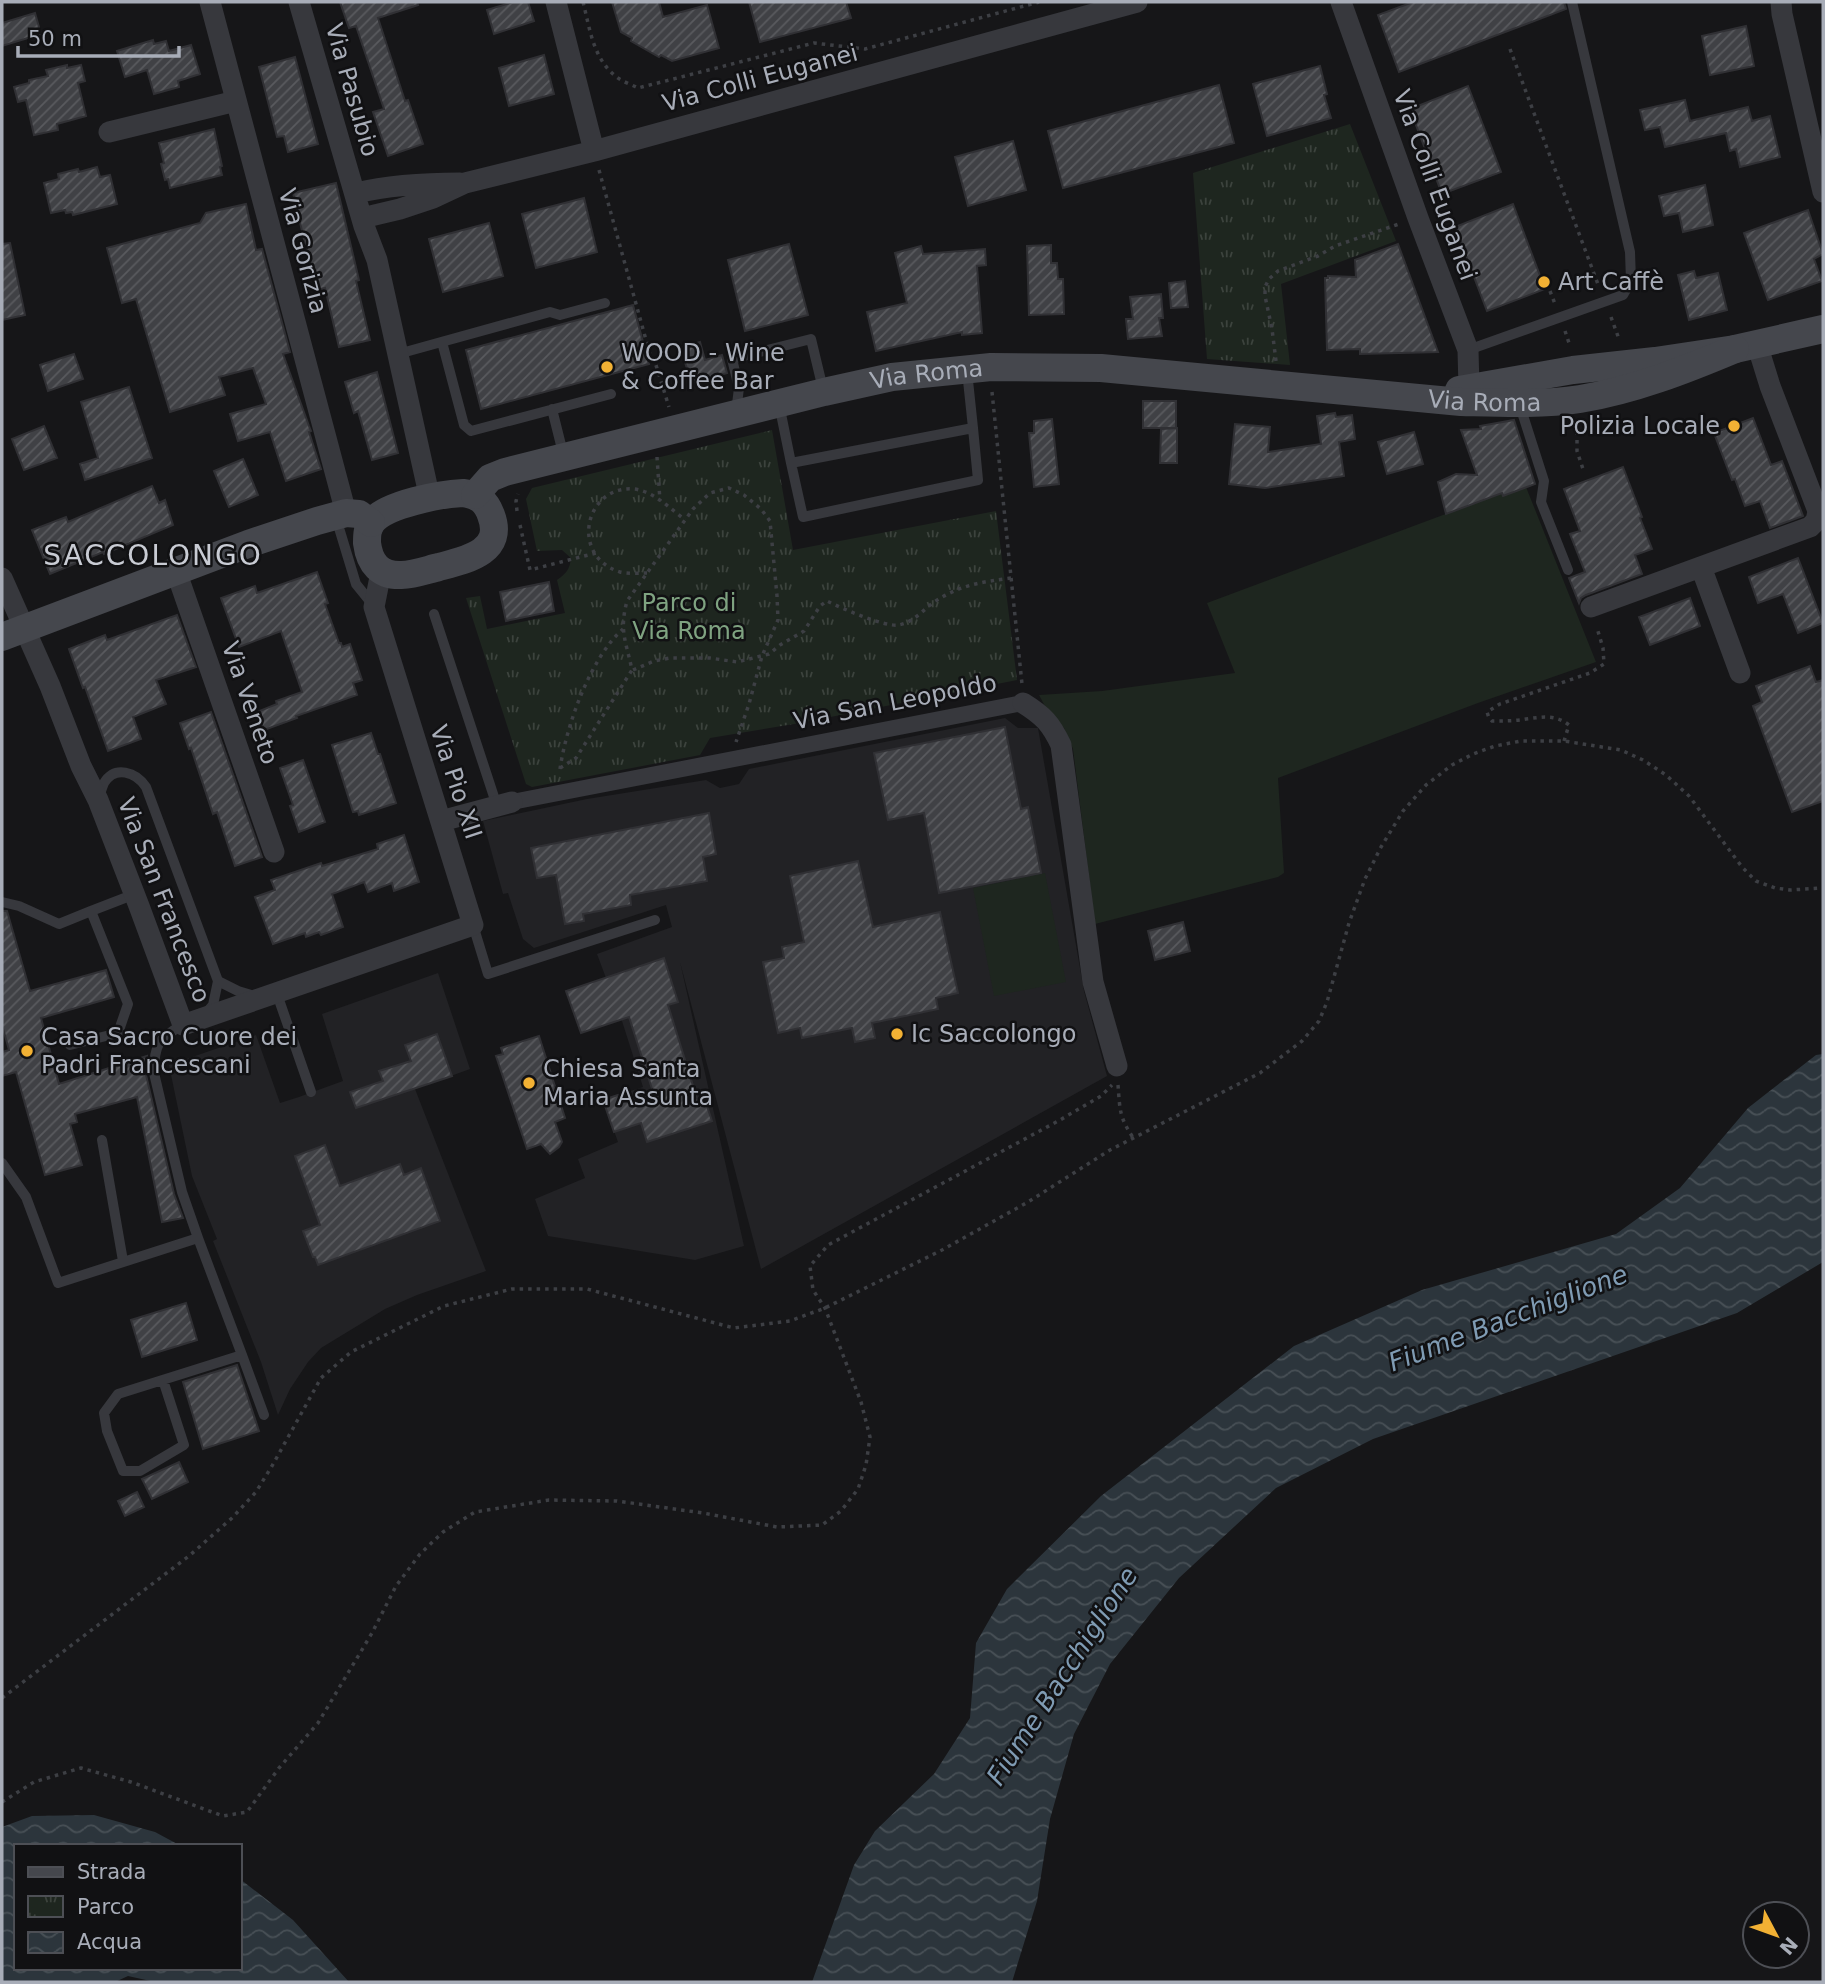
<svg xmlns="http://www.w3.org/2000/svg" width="1825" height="1984" font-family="'DejaVu Sans',sans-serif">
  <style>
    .built { fill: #222225 }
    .park { fill: url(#park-tufts) }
    .pitch { fill: #1e261f }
    .water { fill: url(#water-waves) }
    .building { fill: url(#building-hatch); stroke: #303034; stroke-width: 2 }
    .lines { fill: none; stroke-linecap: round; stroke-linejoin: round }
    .path { stroke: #3d3f44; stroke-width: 3.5; stroke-dasharray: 3.5 5; stroke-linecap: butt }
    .service { stroke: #37383d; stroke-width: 10 }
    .pedestrian { stroke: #37383d; stroke-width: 16 }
    .minor { stroke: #37383d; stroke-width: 21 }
    .secondary { stroke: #45474d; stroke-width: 28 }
    .poi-dot { fill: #f2b134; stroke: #111113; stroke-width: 2.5 }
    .labels { text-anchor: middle; stroke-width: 5; stroke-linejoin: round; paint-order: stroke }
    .street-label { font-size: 24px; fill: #a8adb8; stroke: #111113 }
    .poi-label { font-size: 24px; fill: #a8adb8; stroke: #111113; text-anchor: start }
    .park-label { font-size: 24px; fill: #7fa381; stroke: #111113 }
    .water-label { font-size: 26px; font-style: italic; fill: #7f9bb3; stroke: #111113 }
    .quarter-label { font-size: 28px; letter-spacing: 2px; fill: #c9ccd4; stroke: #111113 }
  </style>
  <defs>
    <pattern id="park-tufts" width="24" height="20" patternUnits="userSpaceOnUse" patternTransform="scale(1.75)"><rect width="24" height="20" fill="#1e261f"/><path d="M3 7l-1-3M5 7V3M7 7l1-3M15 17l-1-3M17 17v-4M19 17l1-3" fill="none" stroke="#3c433d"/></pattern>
    <pattern id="water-waves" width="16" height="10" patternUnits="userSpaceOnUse" patternTransform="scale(1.75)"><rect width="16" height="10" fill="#2c353c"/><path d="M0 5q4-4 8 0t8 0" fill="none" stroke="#485056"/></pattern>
    <pattern id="building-hatch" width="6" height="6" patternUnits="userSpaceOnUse" patternTransform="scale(1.75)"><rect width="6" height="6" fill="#404145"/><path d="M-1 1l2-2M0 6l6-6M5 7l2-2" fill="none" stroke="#595a5e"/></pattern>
  </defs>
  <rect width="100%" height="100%" fill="#161618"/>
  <path class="built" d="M 1005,718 L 1018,728 L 1038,728 L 1084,991 L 1107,1076 L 761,1269 L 680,962 L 744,1246 L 695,1260 L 548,1236 L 535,1199 L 585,1178 L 578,1159 L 618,1142 L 603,1100 L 643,1087 L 608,977 L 606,978 L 597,954 L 672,927 L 666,905 L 534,948 L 523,939 L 508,893 L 503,894 L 483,821 L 587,799 L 706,780 L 720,788 L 739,784 L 749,769 Z
    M 438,973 L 470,1069 L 415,1089 L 486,1271 L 417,1295 L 385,1309 L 321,1348 L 308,1362 L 290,1389 L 278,1415 L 261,1362 L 213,1241 L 217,1239 L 192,1176 L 169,1065 L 256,1035 L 280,1103 L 299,1097 L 343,1081 L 322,1014 Z"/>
  <path class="park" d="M 1350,124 L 1396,241 L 1281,284 L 1290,365 L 1207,359 L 1193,173 Z
    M 772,430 L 793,550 L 996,511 L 1017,680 L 800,723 L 710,738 L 700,755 L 532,787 L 526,784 L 466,598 L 480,596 L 487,629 L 565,613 L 557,580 C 566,574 570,569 571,558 L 562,550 L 537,551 L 526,499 L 532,488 Z"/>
  <path class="pitch" d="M 1526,487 L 1596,662 L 1478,703 L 1278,778 L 1284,873 L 1278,877 L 1095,924 L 1073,749 L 1064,728 L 1047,710 L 1039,695 L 1102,691 L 1235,673 L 1207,603 L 1502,493 Z
    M 1045,873 L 1066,982 L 994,996 L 973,888 Z"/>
  <path class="water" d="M 1823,1054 L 1823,1262 L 1737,1313 L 1373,1439 L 1276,1488 L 1179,1578 L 1110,1664 L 1074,1734 L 1050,1819 L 1037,1901 L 1012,1982 L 812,1982 L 854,1865 L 875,1831 L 934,1774 L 970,1718 L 976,1643 L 1007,1589 L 1101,1496 L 1294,1346 L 1422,1290 L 1616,1234 L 1680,1188 L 1748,1108 L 1816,1055 Z
    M 94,1815 L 155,1832 L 181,1846 L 16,1846 L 16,1968 L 240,1968 L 240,1879 L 293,1920 L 349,1982 L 155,1982 L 128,1976 L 115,1982 L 2,1982 L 2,1827 L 32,1816 Z"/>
  <path class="building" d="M 340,2 L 417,2 L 418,5 L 378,18 L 405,101 L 408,100 L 423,144 L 388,156 L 373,112 L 384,109 L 356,26 L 349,28 Z
    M 513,2 L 528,2 L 534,21 L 494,34 L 487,10 Z
    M 612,2 L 659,2 L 663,17 L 707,5 L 719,48 L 672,61 L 661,55 L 659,57 L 631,41 L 632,38 L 621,32 Z
    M 749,2 L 846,2 L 851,18 L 760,42 Z
    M 1413,2 L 1564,2 L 1566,9 L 1399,72 L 1378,15 Z
    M 35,13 L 41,34 L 2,46 L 2,23 Z
    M 1746,26 L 1754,66 L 1710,75 L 1702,36 Z
    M 153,40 L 154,44 L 166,41 L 169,51 L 191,45 L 200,74 L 178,81 L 179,87 L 154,94 L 147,70 L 125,77 L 117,51 Z
    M 544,55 L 554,94 L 509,106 L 499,68 Z
    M 295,57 L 318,144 L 288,152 L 284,136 L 277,137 L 259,67 Z
    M 67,65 L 67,68 L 81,65 L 85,81 L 78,83 L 86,116 L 57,124 L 58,130 L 34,135 L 26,100 L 18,102 L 14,87 L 29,83 L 29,80 L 48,76 L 46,70 Z
    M 1320,66 L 1327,94 L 1324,95 L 1331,118 L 1267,136 L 1253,84 Z
    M 1219,85 L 1234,143 L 1063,188 L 1048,131 Z
    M 1468,86 L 1501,172 L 1442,194 L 1410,109 Z
    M 1685,100 L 1690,121 L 1748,107 L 1752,121 L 1770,116 L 1780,157 L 1740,167 L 1736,149 L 1730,151 L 1726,133 L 1665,147 L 1660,127 L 1645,130 L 1640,110 Z
    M 214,129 L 222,166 L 220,167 L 222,175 L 170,188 L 168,179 L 165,180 L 161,164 L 164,163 L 159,143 Z
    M 1013,141 L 1026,190 L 968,206 L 955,157 Z
    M 97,167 L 100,177 L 110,175 L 117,204 L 73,215 L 72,212 L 66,213 L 65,210 L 51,213 L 44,183 L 59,179 L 58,174 L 78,169 L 79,172 Z
    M 336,183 L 359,280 L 356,281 L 370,340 L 339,347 L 325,288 L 316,290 L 293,193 Z
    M 1705,185 L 1713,225 L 1683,232 L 1679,213 L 1664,216 L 1659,196 Z
    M 584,198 L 597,252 L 536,268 L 522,214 Z
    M 246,204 L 256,250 L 262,249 L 290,352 L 283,354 L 309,426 L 311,431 L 309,432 L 321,469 L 286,481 L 270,432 L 238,441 L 230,414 L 266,404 L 253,368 L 219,377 L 225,395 L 170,412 L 136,299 L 122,303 L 107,248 L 200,223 L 206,213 Z
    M 1513,204 L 1545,289 L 1487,311 L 1455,227 Z
    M 1808,210 L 1823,254 L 1814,259 L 1822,281 L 1768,300 L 1744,233 Z
    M 489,223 L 503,276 L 443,292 L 429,239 Z
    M 10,243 L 25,315 L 2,320 L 2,244 Z
    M 789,244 L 808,315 L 745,331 L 728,260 Z
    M 1398,244 L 1438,352 L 1360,354 L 1360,349 L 1327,350 L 1325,278 L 1328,278 L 1328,276 L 1356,277 L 1355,260 Z
    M 1051,245 L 1051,263 L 1057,263 L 1058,279 L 1063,279 L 1064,314 L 1029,315 L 1027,246 Z
    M 921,246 L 923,254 L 985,249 L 986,265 L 977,266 L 982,333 L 962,335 L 962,332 L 876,351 L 867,312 L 907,303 L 895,253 Z
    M 1694,271 L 1696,278 L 1718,273 L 1727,310 L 1689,320 L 1678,275 Z
    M 1185,281 L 1188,307 L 1171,308 L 1169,283 Z
    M 1161,294 L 1163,318 L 1159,318 L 1162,336 L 1128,339 L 1126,319 L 1133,319 L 1130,297 Z
    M 633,305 L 649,364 L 481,409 L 466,350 Z
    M 700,342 L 705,360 L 722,355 L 727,373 L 691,383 L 681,348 Z
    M 74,354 L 83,379 L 48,391 L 40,365 Z
    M 377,372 L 398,453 L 372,460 L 358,411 L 354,413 L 345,382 Z
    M 129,387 L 152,458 L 85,480 L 80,464 L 98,458 L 81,402 Z
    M 1143,401 L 1176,401 L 1176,428 L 1143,428 Z
    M 1335,413 L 1336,417 L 1352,415 L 1355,439 L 1339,442 L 1344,476 L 1265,488 L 1229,484 L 1235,424 L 1270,427 L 1268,452 L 1321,444 L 1317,416 Z
    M 1753,418 L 1771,465 L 1782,461 L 1803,516 L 1770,528 L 1760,501 L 1745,506 L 1735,479 L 1732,480 L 1714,433 Z
    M 1052,419 L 1059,484 L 1034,487 L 1029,433 L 1034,433 L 1034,421 Z
    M 1514,420 L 1535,484 L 1503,496 L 1502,493 L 1446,514 L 1438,482 L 1456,474 L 1477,475 L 1461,430 L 1481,429 L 1480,426 Z
    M 44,426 L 57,458 L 24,470 L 12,439 Z
    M 1177,428 L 1177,463 L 1160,463 L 1161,429 Z
    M 1414,432 L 1423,464 L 1387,474 L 1378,442 Z
    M 243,459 L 258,495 L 229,507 L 214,471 Z
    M 1623,467 L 1642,517 L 1640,518 L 1652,549 L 1635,555 L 1642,574 L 1586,595 L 1581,598 L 1579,603 L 1569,578 L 1585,572 L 1570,534 L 1580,531 L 1564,489 Z
    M 152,486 L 159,503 L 165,500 L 173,525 L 104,554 L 103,552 L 50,574 L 32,530 L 66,517 L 68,522 Z
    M 1798,558 L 1823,623 L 1798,633 L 1783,594 L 1758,603 L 1749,577 Z
    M 317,572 L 328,603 L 325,604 L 339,643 L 341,643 L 342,647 L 350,644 L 362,680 L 353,683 L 357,695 L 296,716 L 297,718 L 264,730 L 257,712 L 277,704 L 276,701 L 302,692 L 281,631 L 239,647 L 221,598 L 255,586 L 257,593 Z
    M 549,582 L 554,611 L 506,621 L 500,592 Z
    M 1690,598 L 1700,626 L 1650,645 L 1639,617 Z
    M 177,615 L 196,667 L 156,680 L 166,704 L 133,717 L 141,739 L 108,751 L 85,687 L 83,688 L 69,649 L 105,635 L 107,640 Z
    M 1810,666 L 1816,682 L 1823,680 L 1823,801 L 1792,812 L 1753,706 L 1762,702 L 1756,686 Z
    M 211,712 L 262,857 L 235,866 L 217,812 L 213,814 L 191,748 L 189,749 L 180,723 Z
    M 1005,727 L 1021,809 L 1028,807 L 1041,873 L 939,893 L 924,813 L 888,820 L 874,753 Z
    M 371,733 L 378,754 L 380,754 L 396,803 L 359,815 L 358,811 L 353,812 L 332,745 Z
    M 303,760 L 325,822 L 299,832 L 290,806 L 293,805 L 280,768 Z
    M 709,813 L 716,854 L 703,857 L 707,881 L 630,895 L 631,905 L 583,914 L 584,921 L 565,924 L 556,875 L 537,878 L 531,848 Z
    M 404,835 L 419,882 L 394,891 L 392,883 L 368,892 L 364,882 L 332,894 L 343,927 L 321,935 L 319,932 L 306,937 L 305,933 L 273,944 L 255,897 L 275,890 L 271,880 L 321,863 L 322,866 L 378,849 L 377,844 Z
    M 858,861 L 873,927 L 940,912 L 958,993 L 936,998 L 938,1009 L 872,1023 L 875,1038 L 855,1042 L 852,1028 L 802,1038 L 800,1028 L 778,1033 L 763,962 L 784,958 L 782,947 L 804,942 L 790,876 Z
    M 2,911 L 7,911 L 30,991 L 106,970 L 114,997 L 41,1018 L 59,1084 L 147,1056 L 146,1075 L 174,1194 L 183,1218 L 162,1222 L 137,1097 L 75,1114 L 77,1122 L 70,1124 L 82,1165 L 45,1175 L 16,1072 L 2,1076 L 2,1052 L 9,1050 L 2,1025 Z
    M 1183,922 L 1190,951 L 1155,960 L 1148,931 Z
    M 664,958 L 678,1002 L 668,1005 L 699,1105 L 706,1103 L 712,1121 L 647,1142 L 641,1123 L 614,1132 L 603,1100 L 618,1095 L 622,1102 L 653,1092 L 629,1017 L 581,1033 L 566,991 Z
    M 437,1034 L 452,1076 L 356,1108 L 350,1092 L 383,1081 L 379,1071 L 411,1061 L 405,1045 Z
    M 539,1036 L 565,1118 L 555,1122 L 562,1142 L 559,1147 L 550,1154 L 541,1144 L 527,1149 L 496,1056 L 503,1054 L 501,1048 Z
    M 325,1145 L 340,1186 L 400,1164 L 404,1175 L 421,1168 L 440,1221 L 318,1265 L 315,1257 L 313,1257 L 303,1231 L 320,1225 L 295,1156 Z
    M 186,1303 L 197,1340 L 142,1357 L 131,1320 Z
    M 237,1365 L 259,1431 L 203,1449 L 183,1382 Z
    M 179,1462 L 188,1482 L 152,1499 L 142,1479 Z
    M 137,1492 L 144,1507 L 125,1516 L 118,1501 Z"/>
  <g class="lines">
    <path class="path" d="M 583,2 C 590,29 593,60 618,78 C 624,82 632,85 638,88 L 814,43 L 865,49 L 1039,2
      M 1510,49 L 1599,287
      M 599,170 L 651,358 L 655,362 L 669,407
      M 1550,291 L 1555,304
      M 1611,317 L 1619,339
      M 1565,331 L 1570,346
      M 1276,361 L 1272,329 L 1265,296 L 1265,287 L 1269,279 L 1278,271 L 1318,256 L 1335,246 L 1399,224
      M 992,392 L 1022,684
      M 1577,423 L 1577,451 L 1584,472
      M 657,457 L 660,501
      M 517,511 L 516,501 L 518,494
      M 520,525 L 530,570 L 596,553
      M 647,573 C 639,573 628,574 620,572 C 569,556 585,485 634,489 C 653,491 671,509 685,520
      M 633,670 L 654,661 L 670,658 L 710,658 L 737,662 L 769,654 L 780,645 L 804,631 L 820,606 L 827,601 C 841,608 884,627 898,625 C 913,623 923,610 934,602 C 960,585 981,582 1011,578
      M 1564,741 L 1569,725 C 1555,714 1542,717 1526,719 C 1515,721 1504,721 1492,721 L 1489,718 L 1487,712 L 1500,704 L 1590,673 L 1604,664 L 1603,648 L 1597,628
      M 560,768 L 576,758 L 632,670 C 626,641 619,631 627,601 L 693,509 L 710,493 L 729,488 L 744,495 L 761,509 L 770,521 L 777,596 L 778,620 L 762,656 L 749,704 L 736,742
      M 560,769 C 566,727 590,658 623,629
      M 1118,1085 C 1120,1110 1119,1117 1134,1139
      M 2,1698 L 189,1556 L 232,1518 L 256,1492 L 272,1466 L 321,1378 L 351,1352 L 444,1306 L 512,1289 L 587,1289 L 734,1328 L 790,1321 L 825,1308 L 942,1250 L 1028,1202 L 1110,1150 L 1260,1073 L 1302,1041 L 1319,1021 L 1327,1002 L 1349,923 L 1365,879 L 1381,847 L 1403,811 L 1426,785 L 1452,765 L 1473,754 L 1495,746 L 1521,741 L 1564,741 L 1621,750 L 1643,760 L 1666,775 L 1689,796 L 1742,867 L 1756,881 L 1775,888 L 1790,890 L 1823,888
      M 2,1802 L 34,1782 L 81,1768 L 131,1782 L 223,1816 L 247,1812 L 279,1768 L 318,1723 L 372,1633 L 396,1586 L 420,1554 L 443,1532 L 475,1512 L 549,1500 L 617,1501 L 703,1513 L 777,1527 L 822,1525 L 841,1511 L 858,1489 L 866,1465 L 870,1437 L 861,1402 L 825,1308 L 813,1290 L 810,1266 L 828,1245 L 1060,1120 L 1101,1096 L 1112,1085"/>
    <path class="service" d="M 442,342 L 464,425 L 471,431 L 611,394
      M 1468,350 L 1623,295 L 1631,281 L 1630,252 L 1572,2
      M 398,354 L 550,312 L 560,315 L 605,303
      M 779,404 L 791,463 L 973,428 L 967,371
      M 1520,406 L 1544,481 L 1541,502 L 1568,570
      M 552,409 L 564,457
      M 736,412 L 739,388 L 732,359 L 811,339 L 823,389
      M 791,463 L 803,517 L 978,480 L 973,428
      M 336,518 L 356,584 L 373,605
      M 434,614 L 497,806
      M 98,800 C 100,794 102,788 104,783 C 115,765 136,772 146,787 L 218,981 L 238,991 L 258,997
      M 2,902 L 19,906 L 59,924 L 91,911 L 128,1004 L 118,1033 L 70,1045
      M 91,911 L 135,894
      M 473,925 L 488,974 L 655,920
      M 277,994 L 311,1092
      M 206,1013 L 213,1005 L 218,981
      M 102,1140 L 123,1261
      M 2,1163 L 26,1197 L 58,1283 L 198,1238 L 182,1192 L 154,1073 C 154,1045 158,1038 183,1025
      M 242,1355 L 264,1415
      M 163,1380 L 184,1445 L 140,1471 L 123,1471 L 107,1431 L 104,1413 L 118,1394 L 242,1355 L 198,1238"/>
    <path class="pedestrian" d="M 512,802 L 1023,703"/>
    <path class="minor" d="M 210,2 L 346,513
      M 299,2 L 364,226 L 377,260 L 430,499
      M 556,2 L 594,151
      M 1341,2 L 1418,218 L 1468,350 L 1469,388
      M 1781,2 L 1782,14 L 1823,192
      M 109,132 L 236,101
      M 356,193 C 390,185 424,183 460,183
      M 362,218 L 400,209 L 433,198 L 465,183 L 594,151 L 1137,2
      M 1701,567 L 1740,673
      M 176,571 L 274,852
      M 2,578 L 50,686 L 81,766 L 98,800 L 139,906 L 183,1025 L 473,925 L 374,607 L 379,582 L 385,573
      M 1591,607 L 1810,527 L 1816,521 L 1818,511 L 1770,386 L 1757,344
      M 1023,703 C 1044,716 1051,724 1061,745 L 1093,982 L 1117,1066
      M 441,821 L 512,802"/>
    <g class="secondary">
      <path d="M 1459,390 L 1573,370 L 1655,361 L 1735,349 L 1823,329"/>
      <path d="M 463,493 C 478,495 486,501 491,515 C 505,552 466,560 439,567 C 421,571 393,583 377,567 C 371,561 368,551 367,543 C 367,535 367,529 372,522 C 386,504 441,494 463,493 Z"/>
      <path id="s1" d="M 475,495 L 490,478 L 505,472 L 824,392 L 892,377 L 991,367 L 1101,368 L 1461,402 C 1500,403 1541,405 1580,399 C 1634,390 1685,370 1735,349"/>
      <path d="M 2,637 L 248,544 L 317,521 L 346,513 L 359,514 L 371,523"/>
    </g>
  </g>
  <g class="poi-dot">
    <circle cx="1544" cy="282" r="7"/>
    <circle cx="607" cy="367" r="7"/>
    <circle cx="1734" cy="426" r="7"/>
    <circle cx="897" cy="1034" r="7"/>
    <circle cx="27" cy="1051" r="7"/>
    <circle cx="529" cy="1083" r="7"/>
  </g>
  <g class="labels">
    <g class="street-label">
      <text transform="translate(760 78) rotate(-15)" y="8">Via Colli Euganei</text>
      <text transform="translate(352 90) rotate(74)" y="8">Via Pasubio</text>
      <text transform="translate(1435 185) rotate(70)" y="8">Via Colli Euganei</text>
      <text transform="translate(303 251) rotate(75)" y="8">Via Gorizia</text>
      <text dy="8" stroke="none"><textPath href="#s1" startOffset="472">Via Roma</textPath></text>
      <text dy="8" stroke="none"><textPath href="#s1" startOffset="1032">Via Roma</textPath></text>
      <text transform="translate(895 702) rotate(-11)" y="8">Via San Leopoldo</text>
      <text transform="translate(250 703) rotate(71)" y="8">Via Veneto</text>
      <text transform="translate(456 782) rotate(72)" y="8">Via Pio XII</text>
      <text transform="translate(164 900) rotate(69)" y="8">Via San Francesco</text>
    </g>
    <g class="poi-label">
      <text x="1558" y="290">Art Caffè</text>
      <text x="621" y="361">WOOD - Wine<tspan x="621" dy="28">&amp; Coffee Bar</tspan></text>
      <text x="1720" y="434" text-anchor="end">Polizia Locale</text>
      <text x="911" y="1042">Ic Saccolongo</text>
      <text x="41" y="1045">Casa Sacro Cuore dei<tspan x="41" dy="28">Padri Francescani</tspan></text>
      <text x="543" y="1077">Chiesa Santa<tspan x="543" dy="28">Maria Assunta</tspan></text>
    </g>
    <g class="park-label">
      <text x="689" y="611">Parco di<tspan x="689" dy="28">Via Roma</tspan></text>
    </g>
    <g class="water-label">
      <text transform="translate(1508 1318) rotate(-21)" y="9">Fiume Bacchiglione</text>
      <text transform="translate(1062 1676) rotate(-57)" y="9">Fiume Bacchiglione</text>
    </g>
    <g class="quarter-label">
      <text x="153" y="565">SACCOLONGO</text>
    </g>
  </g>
  <rect width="1825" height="1984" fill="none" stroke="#a8adb8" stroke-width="7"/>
  <rect x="14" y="1844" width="228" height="126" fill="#111113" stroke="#4d4f55" stroke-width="2"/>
  <rect x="28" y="1867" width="35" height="10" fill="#45474d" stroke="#4d4f55" stroke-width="2"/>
  <text x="77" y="1879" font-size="21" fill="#a8adb8">Strada</text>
  <rect x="28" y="1896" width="35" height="21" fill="url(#park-tufts)" stroke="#4d4f55" stroke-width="2"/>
  <text x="77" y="1914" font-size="21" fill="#a8adb8">Parco</text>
  <rect x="28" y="1932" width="35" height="21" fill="url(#water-waves)" stroke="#4d4f55" stroke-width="2"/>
  <text x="77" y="1949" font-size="21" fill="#a8adb8">Acqua</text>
  <g transform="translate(1776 1935) rotate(131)"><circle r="33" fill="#111113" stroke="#4d4f55" stroke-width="2"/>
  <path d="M0-5L12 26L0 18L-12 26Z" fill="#f2b134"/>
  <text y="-10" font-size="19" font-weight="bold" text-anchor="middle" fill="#a8adb8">N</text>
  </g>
  <path d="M18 46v10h161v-10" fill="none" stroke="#a8adb8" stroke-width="3.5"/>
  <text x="28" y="46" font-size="21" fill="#a8adb8" stroke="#111113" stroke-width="5" paint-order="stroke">50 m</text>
</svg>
